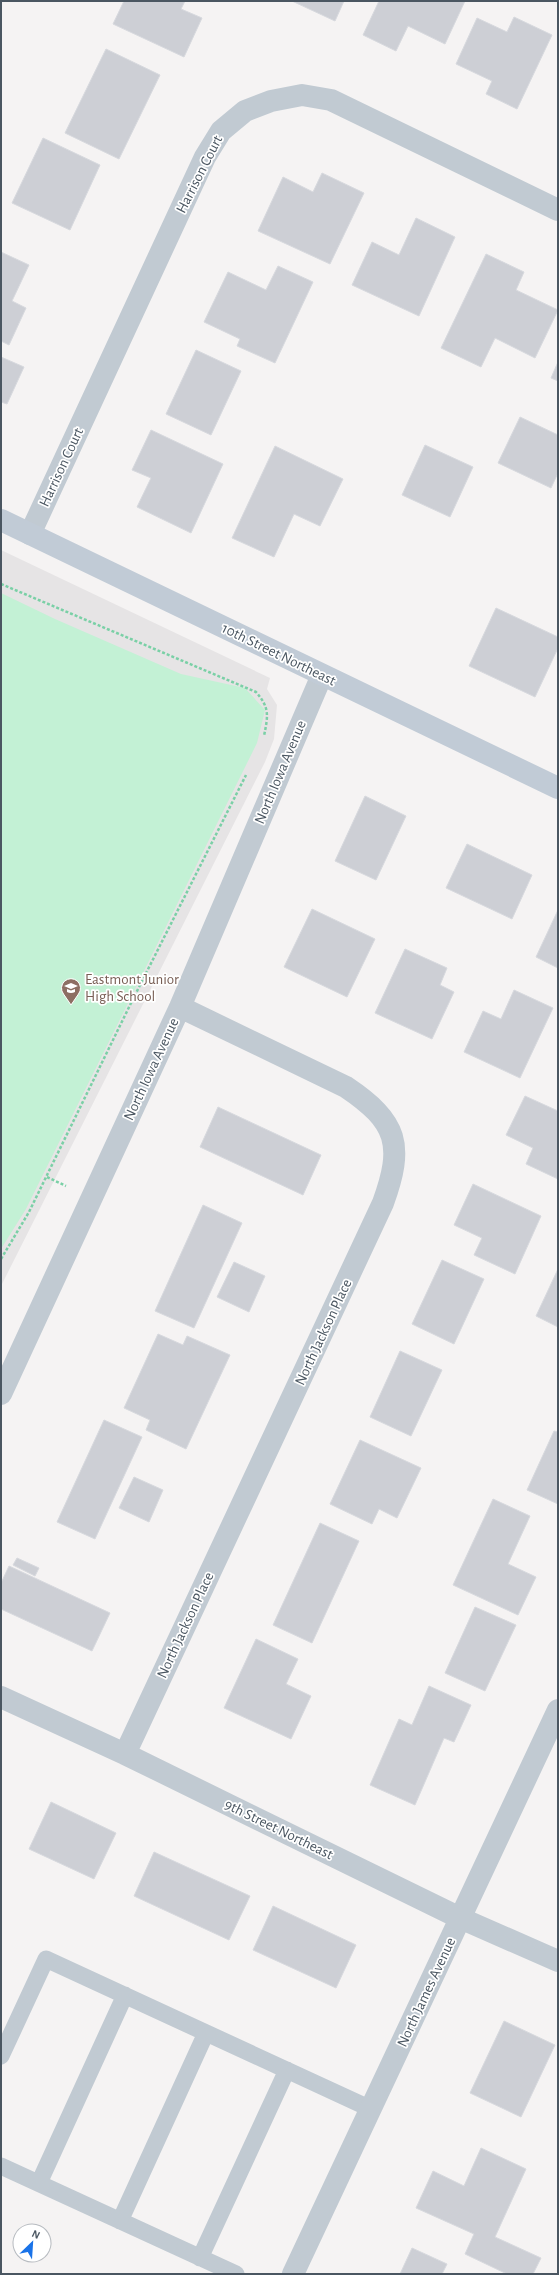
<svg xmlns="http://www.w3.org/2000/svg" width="559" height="2275" font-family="'Alegreya Sans',sans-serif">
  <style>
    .education { fill: #e6e4e5 }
    .green { fill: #c3f1d5 }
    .building { fill: #cdcfd5; stroke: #d7d9de }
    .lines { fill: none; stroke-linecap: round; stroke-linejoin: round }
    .path { stroke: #7ad0a6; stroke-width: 2.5; stroke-dasharray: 3 2; stroke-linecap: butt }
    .service { stroke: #c1cad2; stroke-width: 17 }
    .minor { stroke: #c1cad2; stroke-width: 22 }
    .secondary { stroke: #c1cbd6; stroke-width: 22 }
    .labels { text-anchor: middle; stroke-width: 3.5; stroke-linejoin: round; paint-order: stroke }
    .street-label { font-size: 15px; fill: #4a5661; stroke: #fff }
    .education-label { font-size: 15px; fill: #785e54; stroke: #fff; text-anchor: start }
  </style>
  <rect width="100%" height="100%" fill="#f5f3f3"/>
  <path class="education" d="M 1,550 L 270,678 L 267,689 L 277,705 L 274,739 L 265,762 L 1,1286 Z"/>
  <path class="green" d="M 1,593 L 55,619 L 181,674 L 245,688 L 265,710 L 257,743 L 26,1209 L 1,1249 Z"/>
  <path class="building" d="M 124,1 L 185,1 L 181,9 L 202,18 L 184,57 L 113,24 Z
    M 292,1 L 344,1 L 335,21 Z
    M 379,1 L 465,1 L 445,44 L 408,26 L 396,51 L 363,35 Z
    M 514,17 L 552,35 L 517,109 L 486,94 L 492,81 L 456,64 L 477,18 L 507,32 Z
    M 106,49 L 160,75 L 119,159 L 65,133 Z
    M 43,138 L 100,165 L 70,230 L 12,203 Z
    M 322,173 L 364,193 L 330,264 L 258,231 L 283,177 L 313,192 Z
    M 416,218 L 455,237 L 419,316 L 352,285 L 372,242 L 399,255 Z
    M 1,252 L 29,265 L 12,301 L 26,308 L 9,345 L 1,341 Z
    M 486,254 L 524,272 L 516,290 L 558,310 L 535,358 L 495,338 L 481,367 L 441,348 Z
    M 278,266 L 313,282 L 275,363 L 237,346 L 240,339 L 204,322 L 228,272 L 266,290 Z
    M 196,350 L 241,371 L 211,435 L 166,414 Z
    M 1,357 L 24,367 L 7,404 L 1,402 Z
    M 558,362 L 558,381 L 551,378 Z
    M 520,417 L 558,435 L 558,473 L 551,488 L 498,463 Z
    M 151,430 L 223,464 L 191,533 L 137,507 L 151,478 L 132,470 Z
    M 425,445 L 473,467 L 450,517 L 402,495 Z
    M 275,446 L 343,479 L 320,526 L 294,514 L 274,557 L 232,538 Z
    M 496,608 L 558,637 L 558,648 L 535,697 L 469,666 Z
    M 365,796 L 406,816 L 376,880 L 335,861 Z
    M 467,844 L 532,875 L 512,919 L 446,888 Z
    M 312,909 L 375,939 L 347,997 L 284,967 Z
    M 558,910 L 558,968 L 536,957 Z
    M 405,949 L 447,968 L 440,985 L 454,992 L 432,1039 L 375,1013 Z
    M 514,990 L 553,1008 L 520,1078 L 464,1052 L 483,1011 L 501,1019 Z
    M 525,1096 L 558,1111 L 558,1179 L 526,1164 L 533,1148 L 506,1135 Z
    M 218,1107 L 321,1155 L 303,1195 L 200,1147 Z
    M 473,1184 L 541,1216 L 515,1274 L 474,1255 L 482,1238 L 454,1225 Z
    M 203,1205 L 242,1223 L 194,1328 L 155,1311 Z
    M 442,1260 L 484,1279 L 454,1344 L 412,1324 Z
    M 234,1262 L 265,1276 L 249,1312 L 217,1297 Z
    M 558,1269 L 558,1327 L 536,1316 Z
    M 158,1334 L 183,1345 L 187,1336 L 230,1355 L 186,1449 L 146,1430 L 150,1420 L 124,1408 Z
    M 400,1351 L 442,1370 L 411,1436 L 370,1417 Z
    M 104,1420 L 142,1437 L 95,1539 L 57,1522 Z
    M 554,1431 L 558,1432 L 558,1504 L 527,1490 Z
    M 360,1440 L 421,1468 L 397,1518 L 379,1509 L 372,1524 L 330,1504 Z
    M 134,1477 L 163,1490 L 149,1522 L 119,1508 Z
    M 493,1499 L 530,1516 L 508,1564 L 536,1577 L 518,1615 L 453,1585 Z
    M 320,1523 L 359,1541 L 312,1643 L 273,1625 Z
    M 17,1558 L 39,1568 L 35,1576 L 13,1565 Z
    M 9,1566 L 110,1613 L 92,1651 L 1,1609 L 1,1583 Z
    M 475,1607 L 516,1625 L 485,1691 L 445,1673 Z
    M 256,1639 L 298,1659 L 286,1684 L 311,1696 L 291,1739 L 224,1708 Z
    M 429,1686 L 471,1705 L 454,1742 L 444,1738 L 415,1805 L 370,1785 L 399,1719 L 412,1725 Z
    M 51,1802 L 116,1833 L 94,1879 L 29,1849 Z
    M 154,1852 L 250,1896 L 229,1940 L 134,1896 Z
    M 273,1906 L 356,1945 L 336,1988 L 253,1950 Z
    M 504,2021 L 555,2045 L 521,2117 L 470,2093 Z
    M 481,2148 L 526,2169 L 495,2237 L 541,2258 L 533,2274 L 507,2274 L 465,2254 L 474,2234 L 416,2208 L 433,2171 L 464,2186 Z
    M 412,2248 L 447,2264 L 442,2274 L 400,2274 Z"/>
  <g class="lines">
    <path class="path" d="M 1,584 L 256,692 C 270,708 268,716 264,736
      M 47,1177 L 66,1186
      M 1,1259 L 29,1212 L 133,999 L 246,775"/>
    <path class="service" d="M 1,2056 L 46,1959 L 371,2109
      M 1,2166 L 236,2274
      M 39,2183 L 125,1995
      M 120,2221 L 206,2033
      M 200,2258 L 287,2070"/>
    <path class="minor" d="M 30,534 L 205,157 L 221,131 L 245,111 L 271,101 L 302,95 L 331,100 L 558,210
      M 1,1394 L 180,1007 L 322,675
      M 1,1697 L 125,1754 L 460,1918 L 558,1961
      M 125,1754 L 383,1203 C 404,1145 398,1122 346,1087 L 180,1007
      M 293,2274 L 558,1710"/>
    <path class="secondary" d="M 1,520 L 558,788"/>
  </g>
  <defs>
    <g id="school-pin" transform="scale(1)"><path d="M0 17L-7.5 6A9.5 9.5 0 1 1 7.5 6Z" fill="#8d6e63" stroke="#fff"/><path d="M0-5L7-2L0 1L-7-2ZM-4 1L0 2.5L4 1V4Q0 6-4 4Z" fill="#fff"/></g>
  </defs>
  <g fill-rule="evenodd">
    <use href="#school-pin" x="71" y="988"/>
  </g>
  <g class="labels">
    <g class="street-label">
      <text transform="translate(199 174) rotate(-63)" y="5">Harrison Court</text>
      <text transform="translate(61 467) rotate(-65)" y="5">Harrison Court</text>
      <text transform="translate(279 654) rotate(26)" y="5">10th Street Northeast</text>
      <text transform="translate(280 772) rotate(-67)" y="5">North Iowa Avenue</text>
      <text transform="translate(151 1069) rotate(-65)" y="5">North Iowa Avenue</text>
      <text transform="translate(323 1332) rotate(-65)" y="5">North Jackson Place</text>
      <text transform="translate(185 1625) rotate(-65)" y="5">North Jackson Place</text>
      <text transform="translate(279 1829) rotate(26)" y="5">9th Street Northeast</text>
      <text transform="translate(426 1992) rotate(-65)" y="5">North James Avenue</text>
    </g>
    <g class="education-label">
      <text x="85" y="984">Eastmont Junior<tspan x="85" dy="17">High School</tspan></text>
    </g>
  </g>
  <rect width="559" height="2275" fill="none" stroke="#4a5661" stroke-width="4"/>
  <g transform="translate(32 2243) rotate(25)"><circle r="19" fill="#ffffff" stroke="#b7bbc0"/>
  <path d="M0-3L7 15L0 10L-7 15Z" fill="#1a73e8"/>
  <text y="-6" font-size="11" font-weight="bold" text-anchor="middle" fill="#4a5661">N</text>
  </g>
</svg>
